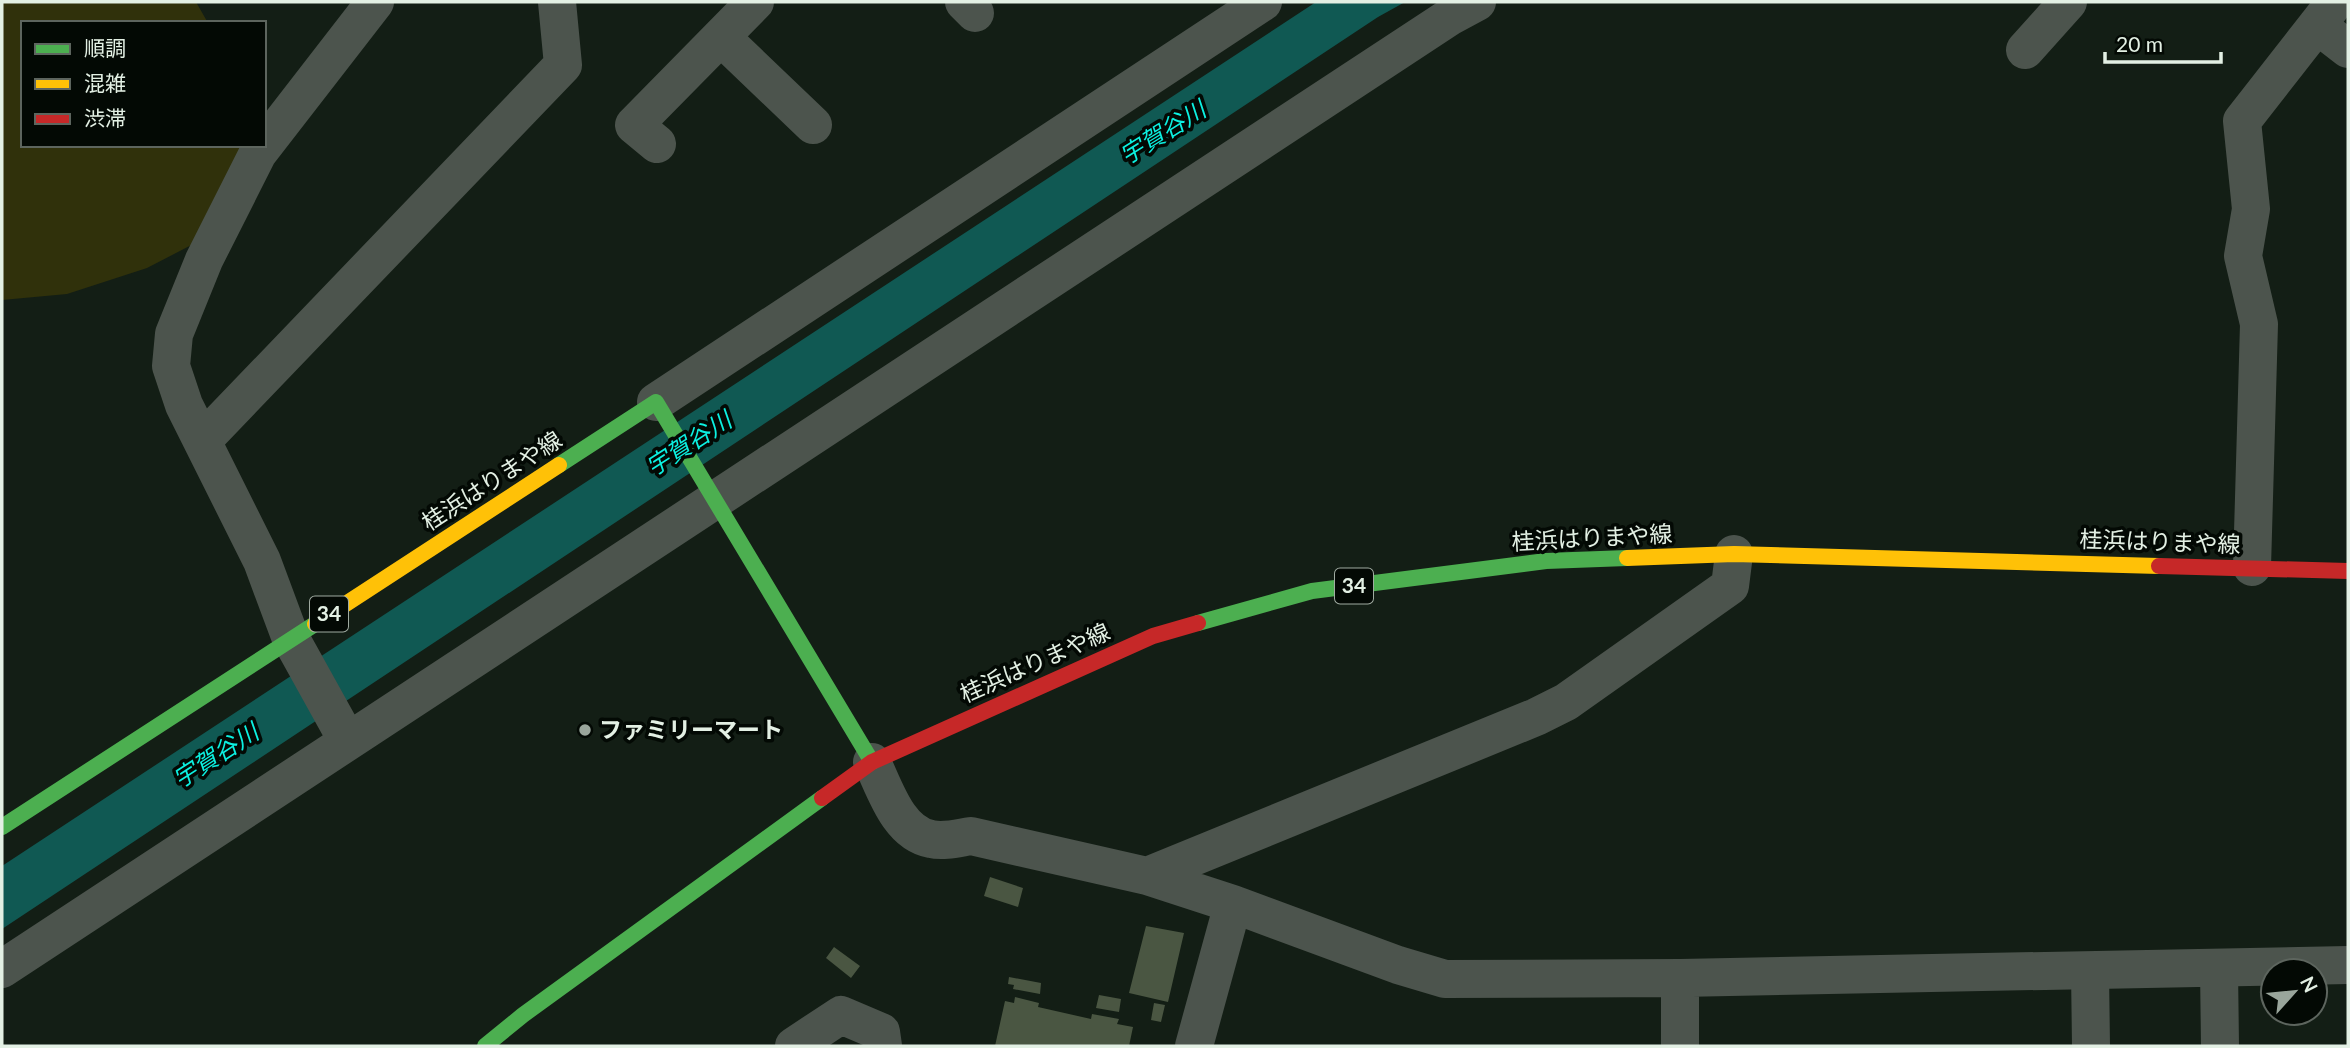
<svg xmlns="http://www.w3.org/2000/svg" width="2350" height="1048" font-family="Lato,'Noto Sans JP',sans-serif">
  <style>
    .green { fill: #30310b }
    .water { fill: #105953 }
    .building { fill: #4a5642 }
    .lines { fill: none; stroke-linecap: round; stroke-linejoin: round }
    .street { stroke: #4c544d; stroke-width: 38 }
    .fast { stroke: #4caf50; stroke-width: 16 }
    .slow { stroke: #ffc107; stroke-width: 16 }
    .jam { stroke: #c62828; stroke-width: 16 }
    .poi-dot { fill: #9aa69c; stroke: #030904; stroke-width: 2.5 }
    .labels { text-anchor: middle; stroke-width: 7; stroke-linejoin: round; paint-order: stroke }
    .shield { fill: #030904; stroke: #a0aba1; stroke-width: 2 }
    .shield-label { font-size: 21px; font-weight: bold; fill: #e3f0e4 }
    .street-label { font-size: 23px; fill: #e3f0e4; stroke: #030904 }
    .poi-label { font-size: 23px; font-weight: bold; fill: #e3f0e4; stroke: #030904; text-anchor: start }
    .water-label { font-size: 24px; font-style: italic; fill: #0cf0e1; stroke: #030904 }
  </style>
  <rect width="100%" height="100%" fill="#131e15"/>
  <path class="green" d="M 2,2 L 196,2 L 208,23 L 23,23 L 23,145 L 264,145 L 232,224 L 147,268 L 67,294 L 2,300 Z"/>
  <path class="water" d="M 1316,2 L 1405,2 L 1378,17 L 2,929 L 2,866 Z"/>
  <path class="building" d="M 990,877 L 1023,888 L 1018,907 L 984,896 Z
    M 1146,926 L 1184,933 L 1168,1002 L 1129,993 Z
    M 834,947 L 860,966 L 851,978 L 826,958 Z
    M 1009,977 L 1041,983 L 1040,994 L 1013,989 L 1014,985 L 1008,984 Z
    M 1099,995 L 1121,999 L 1119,1012 L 1096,1008 Z
    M 1015,997 L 1039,1003 L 1038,1007 L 1091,1019 L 1092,1014 L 1119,1019 L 1117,1024 L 1133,1027 L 1129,1046 L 995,1046 L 1005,1001 L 1014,1003 Z
    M 1154,1003 L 1165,1005 L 1161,1022 L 1151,1020 Z"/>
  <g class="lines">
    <path class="street" d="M 964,2 L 975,13
      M 2317,25 L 2348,49
      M 721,37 L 813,125
      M 2025,50 L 2068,2
      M 657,144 L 634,125 L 755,2
      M 656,402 L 1263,2
      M 202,441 L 563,65 L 557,2
      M 2252,567 L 2259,324 L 2243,256 L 2251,209 L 2242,121 L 2335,2
      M 347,740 L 291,639 L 262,561 L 184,405 L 171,366 L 174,334 L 204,260 L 258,153 L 375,2
      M 872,762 C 885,789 898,833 931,839 C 944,842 958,838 971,836 L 1147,876 L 1233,904 L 1398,965 L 1445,979 L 1680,978 L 2348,965
      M 1147,876 L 1536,717 L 1566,702 L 1730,586 L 1734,554
      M 2219,968 L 2220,1046
      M 2,969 L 1451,16 L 1477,2
      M 2090,971 L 2091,1046
      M 1680,978 L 1680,1046
      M 794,1046 L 841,1015 L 881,1032 L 883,1046
      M 1194,1046 L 1233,904"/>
    <path class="fast" d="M 559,465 L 656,402 L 872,762
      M 1198,623 L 1312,591 L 1546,561 L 1627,558
      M 2,827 L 315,624
      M 485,1046 L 523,1015 L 822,798"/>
    <path class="slow" d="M 1627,558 L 1734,554 L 2159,566
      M 315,624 L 559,465"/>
    <path class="jam" d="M 2159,566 L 2348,571
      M 822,798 L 872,762 L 1153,636 L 1198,623"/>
  </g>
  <circle class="poi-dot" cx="585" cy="730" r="7"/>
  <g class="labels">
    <g class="shield">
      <rect x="1335" y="568.5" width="38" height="35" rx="5"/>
      <rect x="310" y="596.5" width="38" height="35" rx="5"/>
    </g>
    <g class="shield-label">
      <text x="1354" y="593">34</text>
      <text x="329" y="621">34</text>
    </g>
    <g class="street-label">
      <text transform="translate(492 481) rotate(-33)" y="8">桂浜はりまや線</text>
      <text transform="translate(1592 538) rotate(-3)" y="8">桂浜はりまや線</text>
      <text transform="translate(2160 542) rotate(2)" y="8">桂浜はりまや線</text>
      <text transform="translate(1035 663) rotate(-24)" y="8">桂浜はりまや線</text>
    </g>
    <g class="poi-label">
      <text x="599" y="738">ファミリーマート</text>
    </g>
    <g class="water-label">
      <text transform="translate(1163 133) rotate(-32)" y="8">宇賀谷川</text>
      <text transform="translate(689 444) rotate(-33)" y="8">宇賀谷川</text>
      <text transform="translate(216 756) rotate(-33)" y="8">宇賀谷川</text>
    </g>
  </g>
  <rect width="2350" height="1048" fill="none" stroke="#e3f0e4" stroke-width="7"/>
  <rect x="21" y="21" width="245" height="126" fill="#030904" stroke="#5d655e" stroke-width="2"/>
  <rect x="35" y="44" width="35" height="10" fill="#4caf50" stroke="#5d655e" stroke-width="2"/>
  <text x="84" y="56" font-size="21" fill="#e3f0e4">順調</text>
  <rect x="35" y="79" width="35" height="10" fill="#ffc107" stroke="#5d655e" stroke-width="2"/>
  <text x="84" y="91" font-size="21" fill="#e3f0e4">混雑</text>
  <rect x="35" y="114" width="35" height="10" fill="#c62828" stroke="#5d655e" stroke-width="2"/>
  <text x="84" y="126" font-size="21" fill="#e3f0e4">渋滞</text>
  <g transform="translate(2294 992) rotate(63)"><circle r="33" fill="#030904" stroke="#5d655e" stroke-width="2"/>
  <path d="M0-5L12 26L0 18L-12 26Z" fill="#9aa69c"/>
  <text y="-10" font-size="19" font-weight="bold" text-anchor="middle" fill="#e3f0e4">N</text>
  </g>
  <path d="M2105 52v10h116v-10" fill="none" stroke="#e3f0e4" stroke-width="3.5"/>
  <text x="2116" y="52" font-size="21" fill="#e3f0e4" stroke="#030904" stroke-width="5" paint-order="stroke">20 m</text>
</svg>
